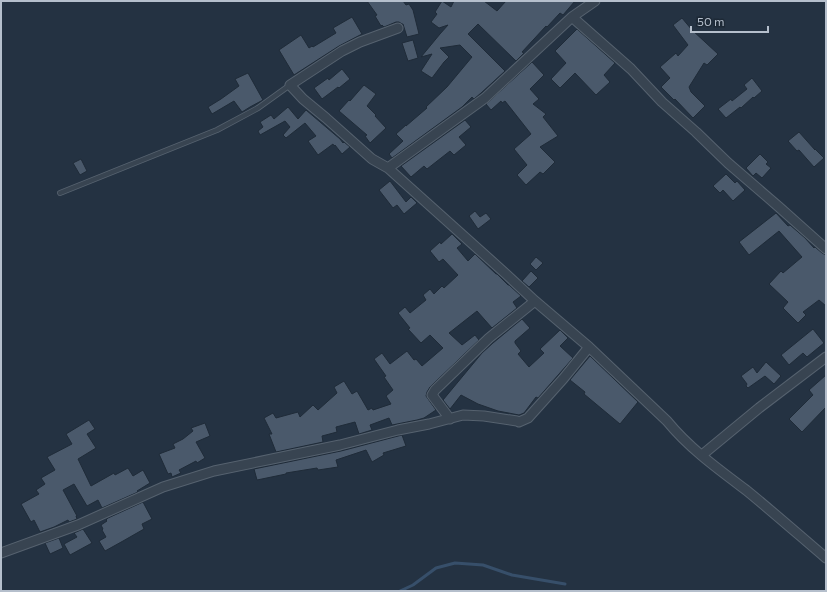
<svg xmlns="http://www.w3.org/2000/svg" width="827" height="592" font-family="Commissioner,sans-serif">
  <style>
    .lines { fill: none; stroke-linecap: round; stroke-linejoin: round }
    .stream { stroke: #374f6a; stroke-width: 3 }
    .building { fill: #4a596b; stroke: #1f2b38 }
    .service-casing { stroke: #56626f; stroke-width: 6 }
    .minor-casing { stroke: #56626f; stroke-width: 11 }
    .service { stroke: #384451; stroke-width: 4.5 }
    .minor { stroke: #384451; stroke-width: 9 }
  </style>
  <rect width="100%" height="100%" fill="#243242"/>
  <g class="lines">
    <path class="stream" d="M 400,591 L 413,585 L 436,568 L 455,563 L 483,565 L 512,575 L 565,584"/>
  </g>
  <path class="building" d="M 367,1 L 403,1 L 406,5 L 409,4 L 413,10 L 419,34 L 407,37 L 403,24 L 402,24 L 399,22 L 396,22 L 384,27 L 382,25 L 381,26 L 375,16 L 377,15 Z
    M 442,1 L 451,7 L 454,1 L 484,1 L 497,11 L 506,1 L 575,1 L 563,15 L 560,13 L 547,27 L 546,26 L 522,52 L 524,53 L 516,61 L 478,24 L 468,34 L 505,71 L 481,93 L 474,99 L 472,97 L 462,107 L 392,158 L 389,154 L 403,141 L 396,134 L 406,125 L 406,126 L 427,108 L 426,107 L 447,87 L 472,57 L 460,45 L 440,48 L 449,57 L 444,62 L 432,78 L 421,71 L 432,54 L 421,57 L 440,34 L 448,25 L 439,28 L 431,22 L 437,14 L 435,12 Z
    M 352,17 L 362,34 L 339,46 L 294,75 L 279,50 L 301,35 L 309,48 L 312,46 L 313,47 L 336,33 L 333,28 Z
    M 682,18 L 692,30 L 718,54 L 707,65 L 704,63 L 689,87 L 691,92 L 705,106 L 693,118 L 675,99 L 674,100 L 661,87 L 670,78 L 660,67 L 676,53 L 678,56 L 688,45 L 673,25 Z
    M 577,29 L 615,63 L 604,75 L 610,82 L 596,95 L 575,73 L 560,88 L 551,79 L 566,63 L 555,51 Z
    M 413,40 L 418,58 L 408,61 L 402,43 Z
    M 532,62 L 544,75 L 530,89 L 539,99 L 533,104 L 546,114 L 543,117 L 558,136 L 540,147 L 555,162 L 543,174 L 540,172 L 526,185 L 517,175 L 527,165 L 514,149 L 531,134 L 505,101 L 502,103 L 501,101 L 491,110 L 486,104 Z
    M 342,69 L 350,79 L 339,88 L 338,87 L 322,99 L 314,88 L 328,78 L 329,80 Z
    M 248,73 L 263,100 L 250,107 L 242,112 L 234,101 L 212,114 L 208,107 L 221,99 L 239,86 L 235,79 Z
    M 752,78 L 762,91 L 754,98 L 753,97 L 741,108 L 740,107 L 726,118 L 718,109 L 731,99 L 732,101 L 747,89 L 744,85 Z
    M 364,85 L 376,94 L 367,106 L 376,115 L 375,116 L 386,128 L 370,143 L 365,136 L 367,135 L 339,111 L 349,100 L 350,101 Z
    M 288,107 L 298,119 L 306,110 L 340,139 L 343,143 L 344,142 L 350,147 L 342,154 L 335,145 L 334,146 L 333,144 L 318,155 L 308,141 L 316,136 L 305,123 L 286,138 L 283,135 L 290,127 L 285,121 L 260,135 L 258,131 L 263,127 L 260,122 L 271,115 L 274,119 Z
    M 465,120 L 471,127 L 459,137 L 466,145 L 454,155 L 450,151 L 427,169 L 424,166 L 411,177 L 401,166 Z
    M 799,132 L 815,150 L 815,149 L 824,158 L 814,167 L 799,150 L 797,151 L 788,141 Z
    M 760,154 L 768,162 L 766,164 L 771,168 L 762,178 L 756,173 L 753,176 L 746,168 Z
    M 81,159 L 87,171 L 80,175 L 73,163 Z
    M 726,174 L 735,183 L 737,181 L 745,190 L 733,201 L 723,190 L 720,193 L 713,186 Z
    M 390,181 L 406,202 L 411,197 L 417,203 L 404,214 L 397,205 L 393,208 L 379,190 Z
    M 475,211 L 480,217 L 486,213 L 491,219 L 478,229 L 469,216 Z
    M 776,213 L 788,226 L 790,225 L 805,238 L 814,248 L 815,247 L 822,253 L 826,255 L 826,306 L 819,300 L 803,312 L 806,315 L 798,323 L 783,308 L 788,302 L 769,284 L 781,271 L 783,273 L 802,257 L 779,231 L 749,255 L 739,242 Z
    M 452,234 L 462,244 L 457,248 L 468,261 L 475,254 L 496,274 L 497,274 L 508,285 L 509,285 L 521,296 L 513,302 L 517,308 L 492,328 L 477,311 L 449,333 L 462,345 L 475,335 L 479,340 L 430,387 L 427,392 L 426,396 L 436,410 L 424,418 L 417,420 L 392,425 L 389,418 L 370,425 L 372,430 L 359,434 L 355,422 L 336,427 L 337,432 L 322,436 L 323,442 L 276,452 L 269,434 L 272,434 L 264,418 L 273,413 L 276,418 L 298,412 L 300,417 L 313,405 L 318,410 L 337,393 L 334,387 L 344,381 L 352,394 L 357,391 L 368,410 L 372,408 L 373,410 L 391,404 L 386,396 L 393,390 L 384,377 L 386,376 L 374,359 L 382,353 L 390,364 L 407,351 L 414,360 L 416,359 L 422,366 L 443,348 L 430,335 L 421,343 L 408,329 L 410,328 L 398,313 L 405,307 L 410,313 L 426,300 L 423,295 L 430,289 L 434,294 L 442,286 L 444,288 L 458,275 L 443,259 L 439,262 L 430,251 L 440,242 L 441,244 Z
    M 536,257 L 543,263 L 536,270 L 530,264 Z
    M 531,271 L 538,278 L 529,287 L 522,281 Z
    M 522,319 L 530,328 L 515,341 L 515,343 L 521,351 L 518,354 L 529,367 L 544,353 L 540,349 L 560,330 L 568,338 L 560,346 L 573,358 L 538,398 L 536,397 L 524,413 L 519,415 L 498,411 L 478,404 L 461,395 L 450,409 L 443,400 L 482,353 L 493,343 Z
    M 813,329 L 824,343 L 807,357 L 803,353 L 789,365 L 781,355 Z
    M 590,356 L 638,402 L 620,424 L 584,394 L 585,392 L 570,380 Z
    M 766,362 L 781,376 L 774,384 L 765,376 L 748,388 L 746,386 L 747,384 L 741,376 L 753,367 L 757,373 Z
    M 826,375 L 826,407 L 802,432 L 789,419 L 813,395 L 809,390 Z
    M 89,420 L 95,429 L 87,434 L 96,448 L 78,459 L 91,486 L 114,473 L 115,475 L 128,468 L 133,476 L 143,470 L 150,483 L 137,491 L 138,492 L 102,508 L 98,500 L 87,506 L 74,484 L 63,490 L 77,516 L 76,516 L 77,519 L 69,522 L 68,520 L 54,527 L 40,532 L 34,520 L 31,522 L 21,504 L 39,494 L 36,490 L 45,484 L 41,478 L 55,470 L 47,457 L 72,444 L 66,434 Z
    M 205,423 L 210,436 L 196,442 L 205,458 L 197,463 L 196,461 L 179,470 L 181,473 L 172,477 L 171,473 L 168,474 L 159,454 L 175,448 L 173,444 L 183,439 L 193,431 L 191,428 Z
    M 402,435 L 406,446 L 383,453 L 384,455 L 372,462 L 366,450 L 336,460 L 338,467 L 318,470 L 317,468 L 286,473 L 286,474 L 257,480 L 254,469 L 341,451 Z
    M 143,502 L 152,519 L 142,524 L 144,529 L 123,541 L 105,551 L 99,541 L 106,537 L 102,530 L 103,529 L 101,525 L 107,521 L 106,520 L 108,518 Z
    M 83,529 L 92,543 L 70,555 L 64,544 L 77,537 L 74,533 Z
    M 59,538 L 63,548 L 50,554 L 45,543 Z"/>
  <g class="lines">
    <g class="service-casing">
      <path id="service" d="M 60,193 L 217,130 L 258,108 L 290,85"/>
    </g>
    <g class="minor-casing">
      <path id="minor" d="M 572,17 L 631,69 L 662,102 L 696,132 L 728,163 L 779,207 L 826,249
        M 398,28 L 360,42 L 342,51 L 290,85 L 303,99 L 326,118 L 372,159 L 388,168 L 506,274 L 535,301 L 589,347 L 667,421 C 689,448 718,469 746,490 C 773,512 799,535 826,558
        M 388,168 L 485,98 L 572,17 L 595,1
        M 450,419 L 432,395 L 435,390 L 489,338 L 535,301
        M 702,455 L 759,408 L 826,357
        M 1,553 L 78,525 L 163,487 L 214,471 L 272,459 L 340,445 L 398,430 L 429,424 L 463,415 L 484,416 L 517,421 L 519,422 L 528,418 L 563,379 L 589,347"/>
    </g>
    <use href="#service" class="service"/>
    <use href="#minor" class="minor"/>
  </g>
  <rect width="827" height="592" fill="none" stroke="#b5bfcc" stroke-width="4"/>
  <path d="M691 26v6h77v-6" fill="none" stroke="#b5bfcc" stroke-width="2"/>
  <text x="697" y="26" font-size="12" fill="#b5bfcc" stroke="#1d2936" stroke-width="3" paint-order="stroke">50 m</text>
</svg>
